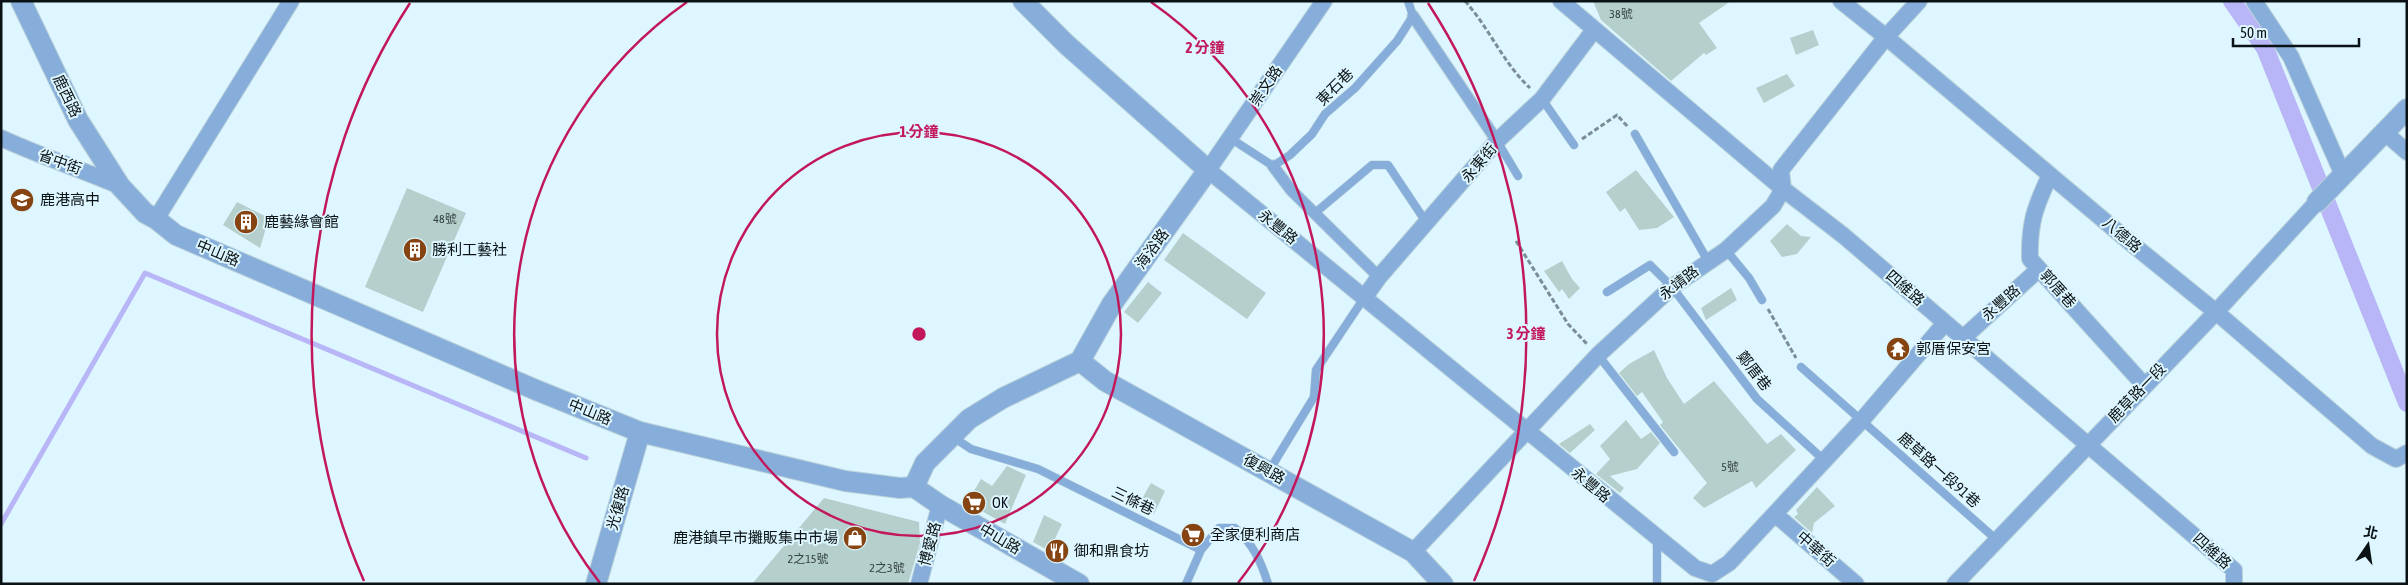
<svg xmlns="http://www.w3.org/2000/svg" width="2408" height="585" font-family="'Asap Condensed','Noto Sans TC',sans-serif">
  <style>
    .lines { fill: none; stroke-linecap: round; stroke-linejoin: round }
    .stream { stroke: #b8b6f6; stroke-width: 5 }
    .canal { stroke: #b8b6f6; stroke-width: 18 }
    .building { fill: #b5d0cc }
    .service-casing { stroke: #bbd2da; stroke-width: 9 }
    .pedestrian-casing { stroke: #bbd2da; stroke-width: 13 }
    .minor-casing { stroke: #bbd2da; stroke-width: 18 }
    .tertiary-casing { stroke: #bbd2da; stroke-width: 22 }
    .path { stroke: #7c8d93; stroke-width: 3; stroke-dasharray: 5 2.5; stroke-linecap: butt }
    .service { stroke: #87aeda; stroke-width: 8 }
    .pedestrian { stroke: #87aeda; stroke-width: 11 }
    .minor { stroke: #87aeda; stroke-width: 16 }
    .tertiary { stroke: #87aeda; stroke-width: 20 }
    .ring { fill: none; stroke: #c2185b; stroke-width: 2.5 }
    .labels { text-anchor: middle; stroke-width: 4; stroke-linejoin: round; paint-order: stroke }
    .number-label { font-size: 12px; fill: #354243 }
    .street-label { font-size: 15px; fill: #0a1215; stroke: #ddf6ff }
    .poi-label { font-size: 15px; fill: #0a1215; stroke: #ddf6ff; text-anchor: start }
    .centre { fill: #c2185b; stroke: #ddf6ff; stroke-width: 2.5 }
    .ring-label { font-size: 15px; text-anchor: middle; font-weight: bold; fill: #c2185b; stroke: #ddf6ff; stroke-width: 4; stroke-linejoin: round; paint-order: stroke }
  </style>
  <rect width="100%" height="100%" fill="#ddf6ff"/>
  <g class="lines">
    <path class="stream" d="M 1,524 L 145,273 L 586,458"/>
    <path class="canal" d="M 2232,1 L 2265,48 L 2407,403"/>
  </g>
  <path class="building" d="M 1593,1 L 1731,1 L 1699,23 L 1717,48 L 1706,55 L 1704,53 L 1671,81 L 1601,20 Z
    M 1813,30 L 1819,45 L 1796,55 L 1790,38 Z
    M 1787,74 L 1795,86 L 1764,103 L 1756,88 Z
    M 1636,170 L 1674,217 L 1657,228 L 1639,230 L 1625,208 L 1620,212 L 1606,192 Z
    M 407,188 L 466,213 L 423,312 L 365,287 Z
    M 237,202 L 269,218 L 260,248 L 223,225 Z
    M 1787,224 L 1801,236 L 1811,237 L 1797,254 L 1782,257 L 1770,241 Z
    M 1183,233 L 1266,293 L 1247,319 L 1164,260 Z
    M 1562,261 L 1572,279 L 1580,288 L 1569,299 L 1562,289 L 1559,292 L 1544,271 Z
    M 1148,282 L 1162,293 L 1138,323 L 1124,312 Z
    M 1731,288 L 1737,300 L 1706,320 L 1701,308 Z
    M 1654,350 L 1667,378 L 1684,404 L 1714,381 L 1767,444 L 1781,434 L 1796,450 L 1756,488 L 1752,481 L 1704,508 L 1693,498 L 1707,483 L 1660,425 L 1663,422 L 1642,392 L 1637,396 L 1619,373 L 1629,364 Z
    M 1626,420 L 1641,439 L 1651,432 L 1660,443 L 1637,469 L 1610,476 L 1624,488 L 1620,493 L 1596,474 L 1610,459 L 1600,446 Z
    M 1590,424 L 1595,430 L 1570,453 L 1559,444 Z
    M 1007,466 L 1026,475 L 1005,524 L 967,503 L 981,479 L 992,486 Z
    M 1151,483 L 1165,491 L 1154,514 L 1141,508 L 1143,497 Z
    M 1817,487 L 1835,506 L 1814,523 L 1812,533 L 1794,517 L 1798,514 L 1796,510 Z
    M 824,498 L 919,522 L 920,543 L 908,584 L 752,584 Z
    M 1044,515 L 1062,524 L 1049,551 L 1033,542 Z"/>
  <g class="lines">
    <g class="service-casing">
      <path id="service" d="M 1542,99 L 1574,145
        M 1635,134 L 1708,261
        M 1230,138 L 1273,166 L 1290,155 L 1312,134 L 1325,114 L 1355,88 L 1397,41 L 1413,16 L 1408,1
        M 1497,141 L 1518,176
        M 1315,213 L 1372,165 L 1388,165 L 1426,222
        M 1726,250 L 1749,278 L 1762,300
        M 1607,292 L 1650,265 L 1672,287 L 1757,399 L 1825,461
        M 1598,355 L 1674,452
        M 1801,367 L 1998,541
        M 953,437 L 971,449 L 1038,469 L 1201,550 L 1219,528 L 1235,528 C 1253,544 1261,561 1268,584
        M 1269,471 L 1314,397 L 1316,370 L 1364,298
        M 1657,539 L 1657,584
        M 1186,584 L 1201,550"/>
    </g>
    <g class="pedestrian-casing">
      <path id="pedestrian" d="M 1413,16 L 1497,141
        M 1273,166 L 1291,190 L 1379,277"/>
    </g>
    <g class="minor-casing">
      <path id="minor" d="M 1324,1 L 1208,170 L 1695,568 L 1712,574 L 1729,563 L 1862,420 L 1945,323
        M 1561,1 L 1783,189 L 1844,236 L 2234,570 L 2234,584
        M 1841,1 L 1886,37 L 2132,244 L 2216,312 L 2372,446 L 2396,459 L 2407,453
        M 2254,1 L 2291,57 L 2343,175
        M 2384,132 L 2407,152
        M 1,138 C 40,156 80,169 120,186
        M 2050,175 C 2035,207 2029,223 2030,259 L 2144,385
        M 156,219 L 291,1
        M 1364,298 L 1379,277 L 1497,141 L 1542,99 L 1594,30
        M 1963,338 L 2039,269
        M 1776,515 L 1856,584
        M 1413,552 L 1598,355 L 1672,287 L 1726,250 L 1773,206 L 1783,189 L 1781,170 L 1886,37 L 1919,1
        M 919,584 L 940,505
        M 1955,584 L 2216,312 L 2317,202"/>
    </g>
    <g class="tertiary-casing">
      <path id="tertiary" d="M 21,1 L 78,120 L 120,186 L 145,213 L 156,219 L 176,235 L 536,390 L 640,432 L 845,481 L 900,488 L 914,487 L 940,505 L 1079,584
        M 2317,202 L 2407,109
        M 1080,361 L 1105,381 L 1413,552 L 1443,584
        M 914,487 L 925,463 L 969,419 L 1003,398 L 1080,361 L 1112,304 L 1208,170 L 1066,44 L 1023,1
        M 596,584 L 640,432"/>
    </g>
    <path class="path" d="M 1465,1 C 1490,29 1503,63 1530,88
      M 1582,139 L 1617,115 L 1628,127
      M 1516,241 L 1568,324 L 1588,345
      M 1768,309 L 1796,358"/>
    <use href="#service" class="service"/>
    <use href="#pedestrian" class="pedestrian"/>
    <use href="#minor" class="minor"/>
    <use href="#tertiary" class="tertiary"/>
  </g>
  <g class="ring">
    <circle cx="919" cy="334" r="202"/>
    <path d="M600 583A405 405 0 0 1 687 2M1151 2A405 405 0 0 1 1238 583"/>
    <path d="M364 581A607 607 0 0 1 410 3M1428 3A607 607 0 0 1 1474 581"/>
  </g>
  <defs>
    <g id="school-disc" transform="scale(1.25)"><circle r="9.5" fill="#864412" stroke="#ddf6ff"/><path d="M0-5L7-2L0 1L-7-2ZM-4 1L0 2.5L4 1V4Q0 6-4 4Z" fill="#fff"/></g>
    <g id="building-disc" transform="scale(1.25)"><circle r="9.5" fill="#864412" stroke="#ddf6ff"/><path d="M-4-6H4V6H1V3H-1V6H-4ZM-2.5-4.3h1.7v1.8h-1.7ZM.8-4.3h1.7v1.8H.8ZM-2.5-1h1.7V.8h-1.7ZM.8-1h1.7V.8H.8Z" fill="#fff"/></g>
    <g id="temple-disc" transform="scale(1.25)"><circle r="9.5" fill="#864412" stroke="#ddf6ff"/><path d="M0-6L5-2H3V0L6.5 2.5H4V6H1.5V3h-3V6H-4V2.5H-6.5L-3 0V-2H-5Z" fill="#fff"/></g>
    <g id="supermarket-disc" transform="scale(1.25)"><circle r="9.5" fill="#864412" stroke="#ddf6ff"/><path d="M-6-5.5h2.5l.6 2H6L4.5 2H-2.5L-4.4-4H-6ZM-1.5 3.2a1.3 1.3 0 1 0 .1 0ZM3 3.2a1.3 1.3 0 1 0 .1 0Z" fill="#fff"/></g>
    <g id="shop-disc" transform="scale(1.25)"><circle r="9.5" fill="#864412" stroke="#ddf6ff"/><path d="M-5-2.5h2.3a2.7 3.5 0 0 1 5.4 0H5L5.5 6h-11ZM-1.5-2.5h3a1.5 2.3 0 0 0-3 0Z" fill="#fff"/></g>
    <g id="restaurant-disc" transform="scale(1.25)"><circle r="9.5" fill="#864412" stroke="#ddf6ff"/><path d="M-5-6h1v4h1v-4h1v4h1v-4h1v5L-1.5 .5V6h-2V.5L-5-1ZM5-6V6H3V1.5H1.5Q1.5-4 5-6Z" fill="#fff"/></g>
  </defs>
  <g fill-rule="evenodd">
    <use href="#school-disc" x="22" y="200"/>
    <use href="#building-disc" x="246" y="222"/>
    <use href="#building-disc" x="415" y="250"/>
    <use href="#temple-disc" x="1898" y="349"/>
    <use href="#supermarket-disc" x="974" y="503"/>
    <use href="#supermarket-disc" x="1193" y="535"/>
    <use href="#shop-disc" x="855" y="538"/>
    <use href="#restaurant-disc" x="1057" y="551"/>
  </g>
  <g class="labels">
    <g class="number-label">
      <text x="1621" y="18">38號</text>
      <text x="445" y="223">48號</text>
      <text x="1730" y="471">5號</text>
      <text x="808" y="563">2之15號</text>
      <text x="887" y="572">2之3號</text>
    </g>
    <g class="street-label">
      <text transform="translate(1266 86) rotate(-56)" y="5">崇文路</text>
      <text transform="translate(1335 87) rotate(-45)" y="5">東石巷</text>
      <text transform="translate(67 96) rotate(64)" y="5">鹿西路</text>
      <text transform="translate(60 162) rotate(20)" y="5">省中街</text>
      <text transform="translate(1479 163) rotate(-50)" y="5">永東街</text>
      <text transform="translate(1278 227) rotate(39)" y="5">永豐路</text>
      <text transform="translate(2122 235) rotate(40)" y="5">八德路</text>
      <text transform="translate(1152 249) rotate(-54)" y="5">海浴路</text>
      <text transform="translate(218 253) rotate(23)" y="5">中山路</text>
      <text transform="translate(1679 283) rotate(-38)" y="5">永靖路</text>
      <text transform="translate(1905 288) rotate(41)" y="5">四維路</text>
      <text transform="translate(2058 289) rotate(48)" y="5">郭厝巷</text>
      <text transform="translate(2001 303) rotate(-42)" y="5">永豐路</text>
      <text transform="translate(1754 371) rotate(52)" y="5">鄭厝巷</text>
      <text transform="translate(2137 393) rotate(-46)" y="5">鹿草路一段</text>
      <text transform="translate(590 412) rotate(22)" y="5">中山路</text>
      <text transform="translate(1264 469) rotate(29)" y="5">復興路</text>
      <text transform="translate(1939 470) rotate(42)" y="5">鹿草路一段91巷</text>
      <text transform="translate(1591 485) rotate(40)" y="5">永豐路</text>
      <text transform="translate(1133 501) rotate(26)" y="5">三條巷</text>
      <text transform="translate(618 508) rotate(-74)" y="5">光復路</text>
      <text transform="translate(1000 539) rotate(30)" y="5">中山路</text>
      <text transform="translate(930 544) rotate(-75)" y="5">博愛路</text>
      <text transform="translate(1816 549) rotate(41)" y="5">中華街</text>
      <text transform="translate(2212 551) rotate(42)" y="5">四維路</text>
    </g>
    <g class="poi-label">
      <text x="40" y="205">鹿港高中</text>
      <text x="264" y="227">鹿藝緣會館</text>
      <text x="432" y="255">勝利工藝社</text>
      <text x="1916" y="354">郭厝保安宮</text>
      <text x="992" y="508">OK</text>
      <text x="1210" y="540">全家便利商店</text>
      <text x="838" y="543" text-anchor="end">鹿港鎮早市攤販集中市場</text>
      <text x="1074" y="556">御和鼎食坊</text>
    </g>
  </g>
  <circle cx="919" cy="334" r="8" class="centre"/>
  <g class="ring-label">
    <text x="1205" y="53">2 分鐘</text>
    <text x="919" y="137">1 分鐘</text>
    <text x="1526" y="339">3 分鐘</text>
  </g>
  <rect width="2408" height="585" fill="none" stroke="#0a1215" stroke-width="5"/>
  <g transform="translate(2368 545) rotate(13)" stroke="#ddf6ff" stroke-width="4" paint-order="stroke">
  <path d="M0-4L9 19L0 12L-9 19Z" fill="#0a1215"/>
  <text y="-8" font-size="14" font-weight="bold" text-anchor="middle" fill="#0a1215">北</text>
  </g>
  <path d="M2233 38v8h126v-8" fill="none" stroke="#0a1215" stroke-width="2.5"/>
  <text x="2240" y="38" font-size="15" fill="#0a1215" stroke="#ddf6ff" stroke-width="4" paint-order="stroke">50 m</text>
</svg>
